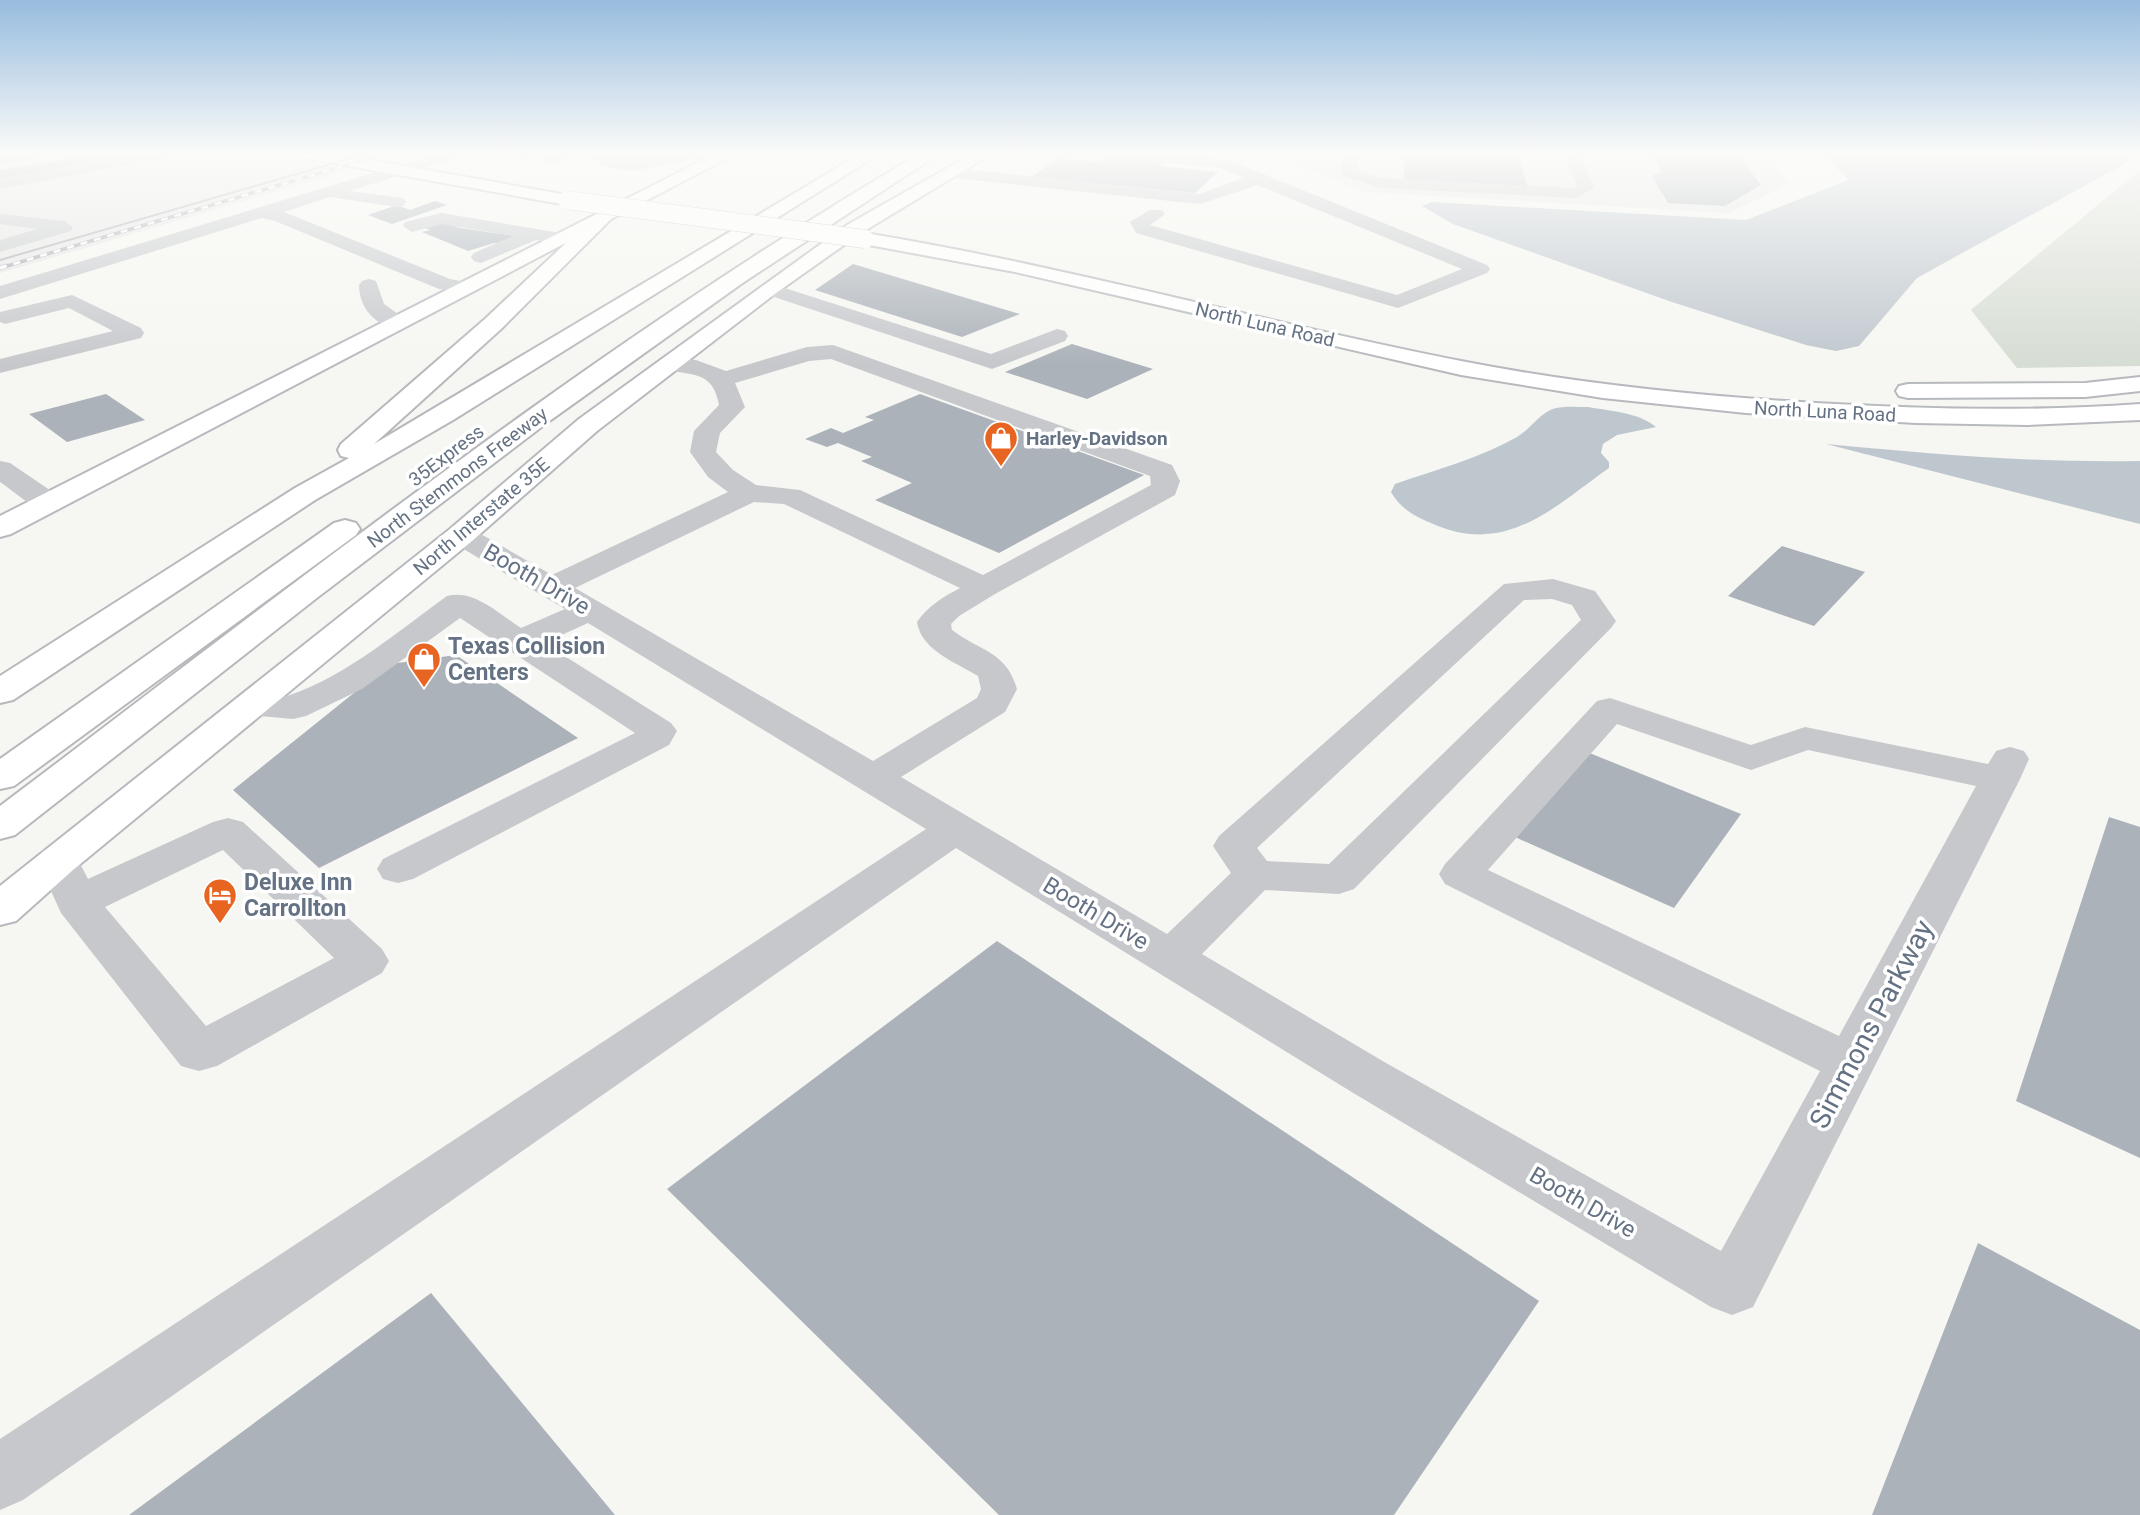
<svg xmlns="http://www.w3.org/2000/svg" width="2140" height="1515" font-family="Roboto,sans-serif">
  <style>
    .built { fill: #e6e8e6 }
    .green { fill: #d6ddd3 }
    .water { fill: #bfc7ce }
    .building { fill: #abb2b9 }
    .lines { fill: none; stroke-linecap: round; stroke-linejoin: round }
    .major-casing { stroke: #b6b9be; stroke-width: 4 }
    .highway-casing { stroke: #b6b8bc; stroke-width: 4 }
    .minor { fill: #c6c8cc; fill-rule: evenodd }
    .major { fill: #fff; fill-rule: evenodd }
    .highway { fill: #fff; fill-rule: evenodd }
    .tram { stroke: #a3a8af; stroke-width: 2 }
    .rail-far1-casing { stroke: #a3a8af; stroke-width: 3.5 }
    .rail-casing { stroke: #a3a8af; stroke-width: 5 }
    .rail-far1 { stroke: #fff; stroke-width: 2.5; stroke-dasharray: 7; stroke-linecap: butt }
    .rail { stroke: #fff; stroke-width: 3.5; stroke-dasharray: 10; stroke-linecap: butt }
    .major-bridge-casing { stroke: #b6b9be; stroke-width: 19; stroke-linecap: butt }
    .major-bridge { stroke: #fff; stroke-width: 18 }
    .labels { text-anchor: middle; stroke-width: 7; stroke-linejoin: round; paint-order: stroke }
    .far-street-label { font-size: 19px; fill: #647284; stroke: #fff }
    .far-poi-label { font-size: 19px; font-weight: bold; fill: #647284; stroke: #fff; text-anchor: start }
    .street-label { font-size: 23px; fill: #647284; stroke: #fff }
    .poi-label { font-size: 23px; font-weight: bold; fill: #647284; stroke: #fff; text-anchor: start }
    .near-street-label { font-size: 28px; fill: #647284; stroke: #fff }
  </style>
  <rect width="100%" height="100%" fill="#f6f6f2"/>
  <path class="built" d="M 0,153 L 251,153 L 349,170 L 0,273 Z
    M 1269,153 L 1763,153 L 1790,184 L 1728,213 L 1364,192 Z"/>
  <path class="green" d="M 2140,170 L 2140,366 L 2017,368 L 1971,310 Z"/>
  <path class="water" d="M 1822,153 L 2120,153 L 2133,159 L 1917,278 L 1859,346 L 1836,351 L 1806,345 L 1669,301 L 1453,224 L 1422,206 L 1431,202 L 1746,220 L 1849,180 Z
    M 1588,407 C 1610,411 1638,412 1656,427 L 1617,435 L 1603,444 L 1601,453 L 1609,462 L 1609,468 C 1555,506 1509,554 1438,526 C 1418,518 1402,511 1391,492 L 1395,484 C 1435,470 1480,458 1517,437 C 1531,429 1540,412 1556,408 C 1566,406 1578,407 1588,407 Z
    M 1826,444 C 1930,454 2035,463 2140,461 L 2140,524 Z"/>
  <path class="building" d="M 0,153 L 54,153 L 54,154 L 0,164 Z
    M 106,153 L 133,154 L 0,179 L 0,170 Z
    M 511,153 L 546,153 L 547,154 L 524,158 Z
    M 607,153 L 670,153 L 670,154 L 626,163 L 610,158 L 617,157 Z
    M 1405,153 L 1510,153 L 1519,157 L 1527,186 L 1404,180 Z
    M 1651,153 L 1736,153 L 1761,185 L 1725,206 L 1668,203 L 1652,176 L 1662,171 Z
    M 1108,155 L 1167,160 L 1160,166 L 1218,172 L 1195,193 L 1031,177 L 1059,158 L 1098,162 Z
    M 435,201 L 447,205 L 392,224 L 368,215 L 397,205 L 410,210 Z
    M 445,223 L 460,228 L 516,236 L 501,243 L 494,243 L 468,251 L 422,232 L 430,230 L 425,228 Z
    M 853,264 L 1020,314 L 962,337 L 815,290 Z
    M 1072,344 L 1153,369 L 1087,399 L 1005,372 Z
    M 106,394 L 145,420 L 67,442 L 29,414 Z
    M 920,394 L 1144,475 L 999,553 L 875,500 L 912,483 L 861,461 L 872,457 L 838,443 L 827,447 L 805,439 L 831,428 L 843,433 L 874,420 L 865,417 Z
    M 1782,546 L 1865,572 L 1814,626 L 1728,596 Z
    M 456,655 L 578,738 L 319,868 L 233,790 L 390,664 Z
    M 1582,750 L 1741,814 L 1674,908 L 1506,833 Z
    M 2109,817 L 2140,827 L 2140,1158 L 2016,1101 Z
    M 997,941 L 1539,1301 L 1394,1515 L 999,1515 L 667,1189 Z
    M 1978,1243 L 2140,1330 L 2140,1515 L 1872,1515 Z
    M 431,1293 L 615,1515 L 129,1515 Z"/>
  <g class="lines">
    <g class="major-casing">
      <path id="major" d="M 296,153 L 331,153 L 567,195 L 576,200 L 567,205 L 304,158 Z
        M 717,153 L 737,153 L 11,534 L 0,537 L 0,516 Z
        M 974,153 L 993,153 L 861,233 L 776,293 L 597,431 L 472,541 L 73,870 L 16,921 L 0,925 L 0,886 L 450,529 L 579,419 L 847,225 Z
        M 865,233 C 1066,266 1262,322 1461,361 C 1578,384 1697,396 1816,403 C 1924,409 2032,412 2140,404 L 2140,420 L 2028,425 L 1916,423 L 1746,413 L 1603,398 L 1461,375 L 1015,272 L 858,243 L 856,239 L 858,235 Z
        M 2140,377 L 2140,391 L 2085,397 L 1908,398 L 1899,396 L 1896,391 L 1899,386 L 1908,384 L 2085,383 Z"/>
    </g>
    <g class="highway-casing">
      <path id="highway" d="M 862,153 L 881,153 L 453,420 L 315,500 L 13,700 L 0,703 L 0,676 L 295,488 L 349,458 L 341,456 L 338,450 L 341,444 L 485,319 L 601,210 L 613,210 L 616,214 L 501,329 L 374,444 Z
        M 921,153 L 940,153 L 741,284 L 548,422 L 318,597 L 15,835 L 0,839 L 0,806 C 300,580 596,344 921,153 Z
        M 345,520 L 356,523 L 360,529 L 356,535 L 14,786 L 0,789 L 0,759 L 334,523 Z"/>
    </g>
    <path class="minor" d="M 139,153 L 173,153 L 165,158 L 0,189 L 0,179 Z
      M 439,153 L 464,153 L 462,156 L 349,191 L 403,198 L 406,202 L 403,206 L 397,207 L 330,197 L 284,212 L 450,279 L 471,283 L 474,287 L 471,291 L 464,293 L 439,289 L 275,221 L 262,218 L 0,299 L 0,286 Z
      M 548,153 L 570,153 L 571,155 L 552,164 L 544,159 Z
      M 580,153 L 602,153 L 617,159 L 632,161 L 676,153 L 730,153 L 732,156 L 724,161 L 696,159 L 632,171 L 608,167 Z
      M 1046,153 L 1081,153 C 1073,160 1054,160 1046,153 Z
      M 1111,153 L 1169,153 L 1229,160 L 1487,265 L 1490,269 L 1487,273 L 1398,308 L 1136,233 L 1130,222 L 1150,210 L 1162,210 L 1165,214 L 1150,225 L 1397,295 L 1462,269 L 1258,185 L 1200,204 L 953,178 L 945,173 L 953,168 L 1199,194 L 1244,178 L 1220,168 L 1119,158 Z
      M 1343,153 L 1359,153 L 1357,170 L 1383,178 L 1573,188 L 1577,186 L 1563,153 L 1579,153 L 1595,188 L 1575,198 L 1382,188 L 1343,176 L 1341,173 Z
      M 441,213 L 561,233 L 570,239 L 561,245 L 536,240 L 481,263 L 474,261 L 471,257 L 474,253 L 513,236 L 441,224 L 412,232 L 403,226 L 405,222 Z
      M 0,214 L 64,221 L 73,227 L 71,231 L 0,252 L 0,240 L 37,229 L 0,224 Z
      M 369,279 L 376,281 L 384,304 L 408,321 L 405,326 C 379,332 359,309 359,285 L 362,281 Z
      M 769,283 L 991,354 L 1057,329 L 1065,331 L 1068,336 L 1065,341 L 992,369 L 762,293 L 759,289 L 762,285 Z
      M 72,295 L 141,328 L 144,333 L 141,338 L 0,373 L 0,359 L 113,331 L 69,308 L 5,324 L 0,322 L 0,312 Z
      M 833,345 L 1172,465 L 1180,481 L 1175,495 L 995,594 L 959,616 L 951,624 L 952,630 C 981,652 1006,651 1017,689 L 1005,712 L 901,777 L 1167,934 L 1231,873 L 1213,846 L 1219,836 L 1504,584 L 1553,579 L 1595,591 L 1616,621 L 1611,628 L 1354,889 L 1339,894 L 1265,890 L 1202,954 L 1386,1063 L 1721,1251 L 1820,1071 L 1445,884 L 1439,874 L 1445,864 L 1597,701 L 1610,698 L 1751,745 L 1805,727 L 1988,764 L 1996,751 L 2010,747 L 2024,751 L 2029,759 L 2020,779 L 1753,1307 L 1732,1315 L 1711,1307 L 1350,1091 L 956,848 L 23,1500 L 0,1510 L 0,1439 L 926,829 L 588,623 L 544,643 L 671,723 L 677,731 L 669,745 L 413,879 L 398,883 L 383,879 L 377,869 L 383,859 L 635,733 L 460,618 L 362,689 L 306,716 L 293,719 L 236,714 L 231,706 L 236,698 C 253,694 274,701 290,695 C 348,675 398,631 447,596 C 474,589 499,614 521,628 L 565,609 L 450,541 L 446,535 L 450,529 L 461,526 L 472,529 L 552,575 L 728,492 L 708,477 L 690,452 L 694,431 L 719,405 C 713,370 691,376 664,369 L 660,364 L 664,359 L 672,357 L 696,360 L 726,371 L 807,347 ZM 831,359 L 1150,476 L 1151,485 L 983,575 L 800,490 L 756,485 L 733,470 L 716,452 L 720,433 L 745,407 L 735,383 L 809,361 ZM 754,502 L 784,504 L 960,588 C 943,597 928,606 917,622 C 921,650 955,662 978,676 L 981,689 L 977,698 L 873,761 L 575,588 ZM 1552,599 L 1572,605 L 1581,620 L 1329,864 L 1267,861 L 1257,848 L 1524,600 ZM 1617,724 L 1751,770 L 1808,750 L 1976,786 L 1839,1036 L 1488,870 Z
      M 0,461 L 10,463 L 60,497 L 64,503 L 60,509 C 37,515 18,494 0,482 Z
      M 228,818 L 243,822 L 382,949 L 389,961 L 382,973 L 217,1066 L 199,1071 L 181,1066 L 61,913 L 37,860 L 43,850 L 58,846 L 73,850 L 88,879 L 213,822 ZM 223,850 L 334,958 L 206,1026 L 105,907 Z"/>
    <use href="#major" class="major"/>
    <use href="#highway" class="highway"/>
    <path class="tram" d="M 0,260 L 369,153"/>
    <g class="rail-far1-casing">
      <path id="rail-far1" d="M 0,268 L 387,153"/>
    </g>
    <g class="rail-casing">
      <path id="rail" d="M 0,268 L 6,266"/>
    </g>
    <use href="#rail-far1" class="rail-far1"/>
    <use href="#rail" class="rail"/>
    <g class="major-bridge-casing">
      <path id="major-bridge" d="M 567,200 L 865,239"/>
    </g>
    <use href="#major-bridge" class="major-bridge"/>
  </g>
  <linearGradient id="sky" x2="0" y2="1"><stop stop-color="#97bcde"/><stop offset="0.42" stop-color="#fbfbf9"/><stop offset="1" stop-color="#fbfbf9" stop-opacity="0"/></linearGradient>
  <rect width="2140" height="365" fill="url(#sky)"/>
  <defs>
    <g id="shop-pin" transform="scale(1.75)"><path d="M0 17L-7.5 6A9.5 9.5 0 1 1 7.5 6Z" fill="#e86521" stroke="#fff"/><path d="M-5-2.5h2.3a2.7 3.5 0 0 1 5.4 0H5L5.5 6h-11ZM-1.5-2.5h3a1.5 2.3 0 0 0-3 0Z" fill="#fff"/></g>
    <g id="hotel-pin" transform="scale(1.75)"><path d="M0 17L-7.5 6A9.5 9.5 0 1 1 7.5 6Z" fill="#e86521" stroke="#fff"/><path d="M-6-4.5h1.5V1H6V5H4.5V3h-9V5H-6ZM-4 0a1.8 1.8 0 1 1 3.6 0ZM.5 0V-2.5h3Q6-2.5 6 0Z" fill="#fff"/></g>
  </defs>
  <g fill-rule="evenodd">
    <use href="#shop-pin" x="1001" y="438"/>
    <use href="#shop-pin" x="424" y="659"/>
    <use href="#hotel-pin" x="220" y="895"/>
  </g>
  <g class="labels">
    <g class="far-street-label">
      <text transform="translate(1265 324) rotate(13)" y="7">North Luna Road</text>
      <text transform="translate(1825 411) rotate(3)" y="7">North Luna Road</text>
      <text transform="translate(446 455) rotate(-37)" y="7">35Express</text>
      <text transform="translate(457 477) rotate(-37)" y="7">North Stemmons Freeway</text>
      <text transform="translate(481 516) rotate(-40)" y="7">North Interstate 35E</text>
    </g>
    <g class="far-poi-label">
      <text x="1026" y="445">Harley-Davidson</text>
    </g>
    <g class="street-label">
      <text transform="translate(537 579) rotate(30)" y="8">Booth Drive</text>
      <text transform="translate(1096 913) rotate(31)" y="8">Booth Drive</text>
      <text transform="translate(1583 1202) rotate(30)" y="8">Booth Drive</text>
    </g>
    <g class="poi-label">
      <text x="448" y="654">Texas Collision<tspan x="448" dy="26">Centers</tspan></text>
      <text x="244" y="890">Deluxe Inn<tspan x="244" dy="26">Carrollton</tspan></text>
    </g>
    <g class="near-street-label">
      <text transform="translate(1871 1024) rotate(-62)" y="10">Simmons Parkway</text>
    </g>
  </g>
</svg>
